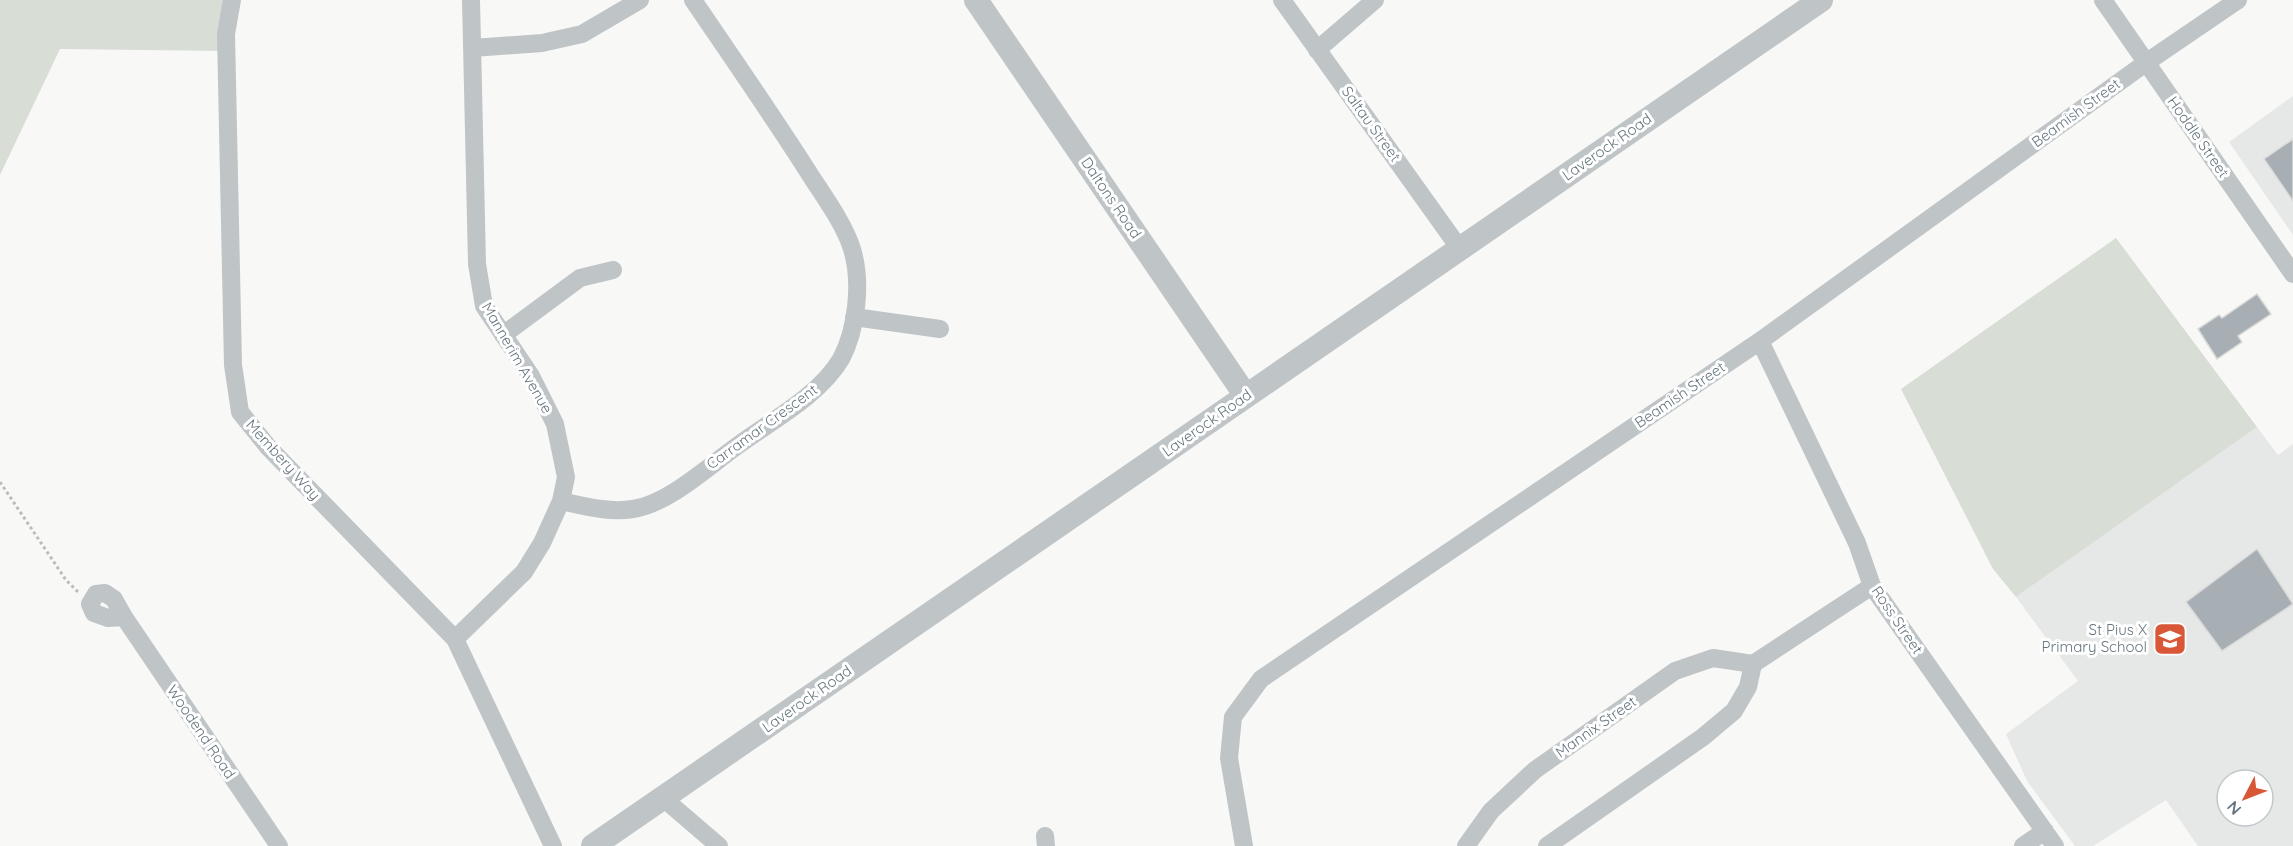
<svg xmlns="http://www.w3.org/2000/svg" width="2293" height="846" font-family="Quicksand,sans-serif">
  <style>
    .built { fill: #e6e7e7; fill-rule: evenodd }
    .green { fill: #d8ddd6 }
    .building { fill: #a7afb5; stroke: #dadad8; stroke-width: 1.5 }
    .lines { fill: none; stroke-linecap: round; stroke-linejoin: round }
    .path { stroke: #babdbf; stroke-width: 3; stroke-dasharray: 3 3; stroke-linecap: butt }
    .minor { stroke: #bfc4c7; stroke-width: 18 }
    .tertiary { stroke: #bfc4c7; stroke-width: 24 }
    .labels { text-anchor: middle; stroke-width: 6; stroke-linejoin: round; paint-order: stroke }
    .street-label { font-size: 15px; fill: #65757f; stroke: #fff }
    .poi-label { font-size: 15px; fill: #65757f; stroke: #fff; text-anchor: end }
  </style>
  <rect width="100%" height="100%" fill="#f8f8f6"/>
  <path class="built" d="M 2293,96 L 2293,235 L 2229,142 Z
    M 2257,427 L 2278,455 L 2293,444 L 2293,846 L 2198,846 L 2166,800 L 2093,846 L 2075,846 L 2027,781 L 2006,734 L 2078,681 L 2016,597 ZM 2227,780 L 2263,780 L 2263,816 L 2227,816 Z"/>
  <path class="green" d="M 0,0 L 227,0 L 227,51 L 60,49 L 0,175 Z
    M 2116,238 L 2257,427 L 2016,597 L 1993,569 L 1901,389 Z"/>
  <path class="building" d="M 2293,139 L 2293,201 L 2264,159 Z
    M 2257,294 L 2271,314 L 2238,336 L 2242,342 L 2217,359 L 2198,329 L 2219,315 L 2222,318 Z
    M 2257,549 L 2293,604 L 2222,651 L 2186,602 Z"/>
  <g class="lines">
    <path class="path" d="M 0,482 L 66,580 L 78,592"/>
    <path class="minor" d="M 232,0 L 226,34 L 233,365 L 240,412 L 269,448 L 455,639 L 553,846
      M 1282,0 L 1460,249
      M 2103,0 L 2293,274
      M 473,48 L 542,43 L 582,34 L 640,0
      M 1317,50 L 1375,0
      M 854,317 L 940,329
      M 503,335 L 580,278 L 613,270
      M 1760,341 L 1857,543 L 1872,586 L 2055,846
      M 561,501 C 584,506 609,513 633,509 C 668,504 709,466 737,446 C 771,421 819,396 841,359 C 857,329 862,282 852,249 C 843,221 822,194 807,170 C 770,112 731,56 693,0
      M 124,617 L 108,618 L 94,613 L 90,604 L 96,594 L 105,593 L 114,599 L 124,617 L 279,846
      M 455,639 L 524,572 L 542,543 L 561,501 L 566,477 L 555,424 L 531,376 L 484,306 L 477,264 L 471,0
      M 663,798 L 719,846
      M 1045,836 L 1046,846
      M 1244,846 L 1229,758 L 1233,717 L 1261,679 L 1760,341 L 2147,62 L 2238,0
      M 1466,846 L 1491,811 L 1535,770 L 1675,671 L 1713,658 L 1753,664 L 1872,586
      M 1547,846 L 1703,737 L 1734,711 L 1748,687 L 1753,664
      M 2023,846 L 2045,831"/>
    <path class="tertiary" d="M 976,0 L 1246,396
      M 593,846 L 1821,0"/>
  </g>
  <defs>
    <g id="university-square" transform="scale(1.725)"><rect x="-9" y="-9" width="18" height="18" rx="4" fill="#d85736" stroke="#fff"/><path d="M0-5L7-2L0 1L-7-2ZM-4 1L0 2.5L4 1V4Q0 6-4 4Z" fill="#fff"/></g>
  </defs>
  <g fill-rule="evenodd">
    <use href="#university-square" x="2170" y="639"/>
  </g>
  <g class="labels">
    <g class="street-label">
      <text transform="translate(2076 113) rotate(-36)" y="5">Beamish Street</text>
      <text transform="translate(1371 124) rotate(54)" y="5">Saltau Street</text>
      <text transform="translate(2198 137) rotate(55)" y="5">Hoddle Street</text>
      <text transform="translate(1607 147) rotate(-35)" y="5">Laverock Road</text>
      <text transform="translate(1111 198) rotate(56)" y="5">Daltons Road</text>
      <text transform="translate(517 358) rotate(60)" y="5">Mannerim Avenue</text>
      <text transform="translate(1680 395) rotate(-34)" y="5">Beamish Street</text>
      <text transform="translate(1207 423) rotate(-35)" y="5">Laverock Road</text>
      <text transform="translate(762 427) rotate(-36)" y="5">Carramar Crescent</text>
      <text transform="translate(283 460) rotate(48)" y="5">Membery Way</text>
      <text transform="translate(1897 620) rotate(56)" y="5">Ross Street</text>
      <text transform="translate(807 699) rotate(-35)" y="5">Laverock Road</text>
      <text transform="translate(1596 727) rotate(-35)" y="5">Mannix Street</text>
      <text transform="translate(201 732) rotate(56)" y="5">Woodend Road</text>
    </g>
    <g class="poi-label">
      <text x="2147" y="635">St Pius X<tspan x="2147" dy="17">Primary School</tspan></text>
    </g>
  </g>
  <g transform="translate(2245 798) rotate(228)"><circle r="28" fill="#ffffff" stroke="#c1c8cc" stroke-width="1.5"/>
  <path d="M0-4.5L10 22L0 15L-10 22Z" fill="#d85736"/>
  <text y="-9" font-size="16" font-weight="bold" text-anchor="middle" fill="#65757f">N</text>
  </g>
</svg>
